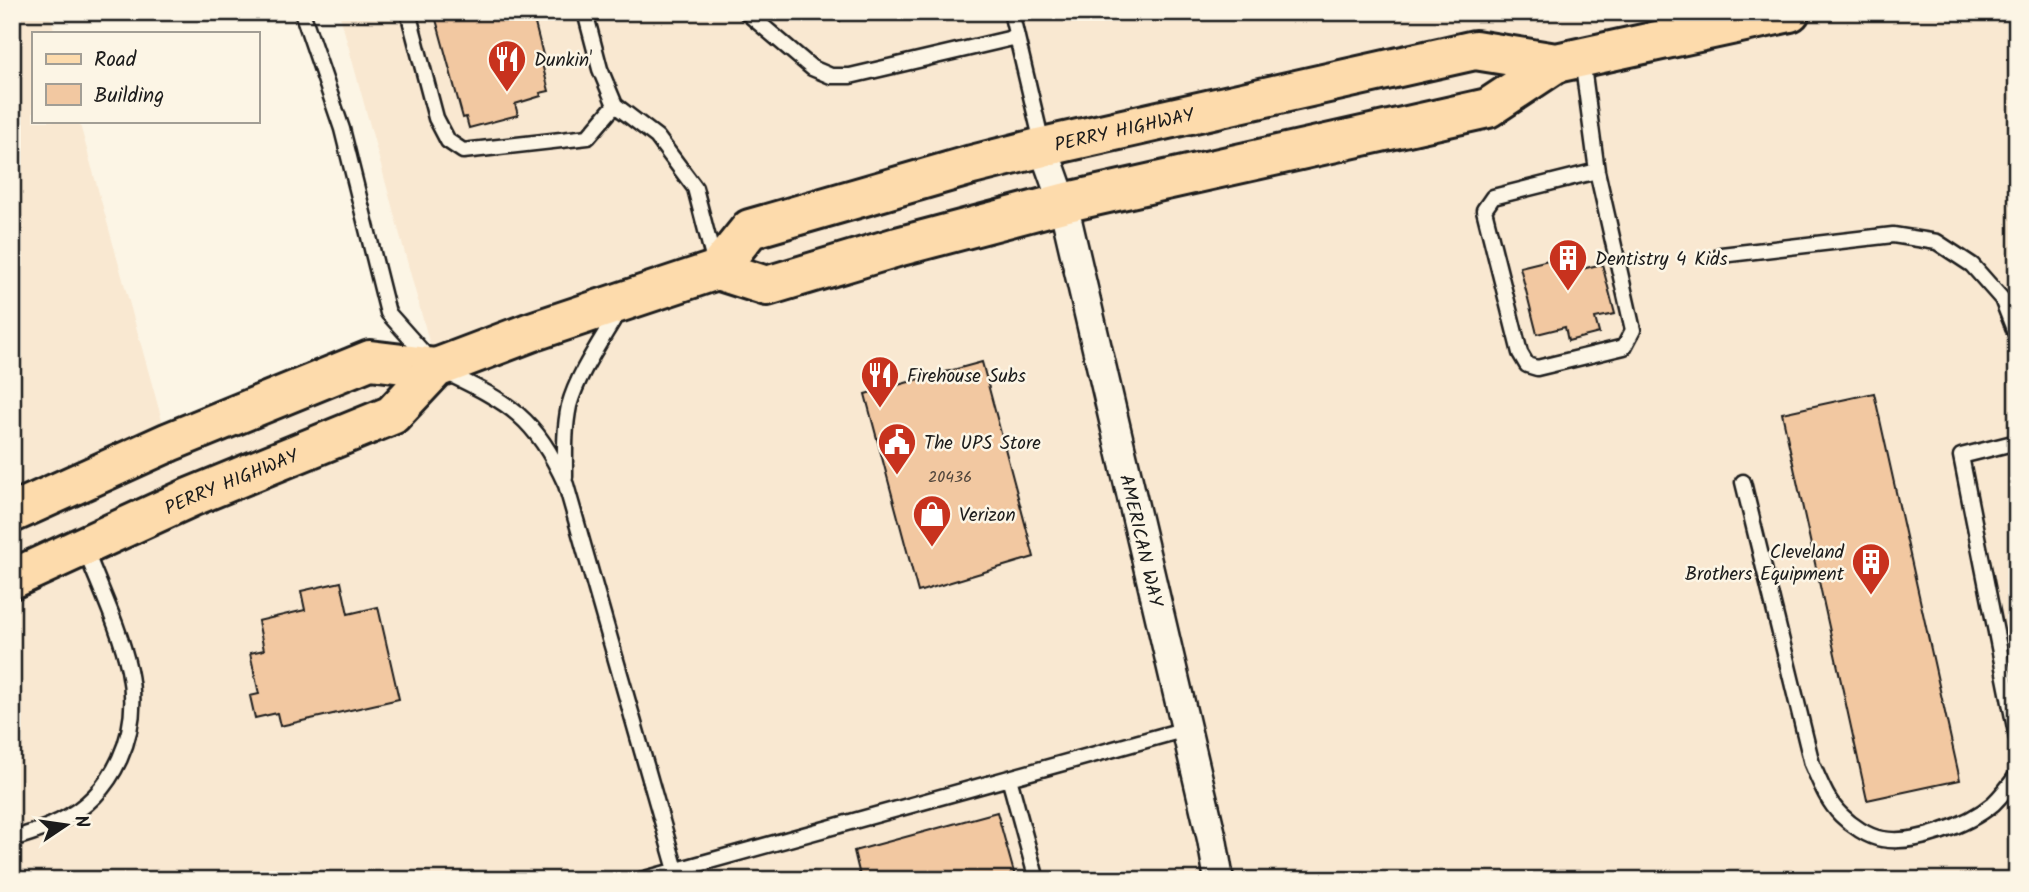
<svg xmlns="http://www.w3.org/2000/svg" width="2029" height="892" font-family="Kalam,sans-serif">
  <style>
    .built { fill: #f9e8d1 }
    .building { fill: #f2c8a1; stroke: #1c1c1c; stroke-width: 2 }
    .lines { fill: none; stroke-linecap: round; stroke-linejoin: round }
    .lane-casing { stroke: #1c1c1c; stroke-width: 19 }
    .street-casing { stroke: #1c1c1c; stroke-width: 33 }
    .primary-casing { stroke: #1c1c1c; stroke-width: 44 }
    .lane { stroke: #fcf5e5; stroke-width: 14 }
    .street { stroke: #fcf5e5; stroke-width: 28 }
    .primary { stroke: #fddbac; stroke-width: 38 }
    .labels { text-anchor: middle; stroke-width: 5; stroke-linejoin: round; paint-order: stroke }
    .number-label { font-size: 16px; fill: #52473d }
    .poi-label { font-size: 19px; fill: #1c1c1c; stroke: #fcf5e5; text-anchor: start }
    .street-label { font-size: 19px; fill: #1c1c1c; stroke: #fcf5e5 }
  </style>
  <rect width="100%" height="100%" fill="#fcf5e5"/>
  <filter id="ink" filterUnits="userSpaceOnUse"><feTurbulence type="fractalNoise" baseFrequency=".0143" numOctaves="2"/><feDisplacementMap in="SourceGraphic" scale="14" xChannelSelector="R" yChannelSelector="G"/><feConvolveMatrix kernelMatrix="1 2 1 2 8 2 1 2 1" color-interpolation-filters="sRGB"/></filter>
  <g filter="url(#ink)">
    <path class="built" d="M 12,12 L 49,12 L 55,33 L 33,33 L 33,121 L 79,121 L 168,442 L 370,360 L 436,367 L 339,12 L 2017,12 L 2017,880 L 12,880 Z"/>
    <path class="building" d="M 434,12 L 532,12 L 543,55 L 540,56 L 549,91 L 540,93 L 541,96 L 515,104 L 518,115 L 469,128 L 466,117 L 463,118 Z
      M 831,12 L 849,12 L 840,21 Z
      M 1569,255 L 1574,271 L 1602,264 L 1615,314 L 1595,318 L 1599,333 L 1568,341 L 1565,327 L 1537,334 L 1520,267 Z
      M 982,362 L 1034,557 L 918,592 L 865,394 Z
      M 1874,393 L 1960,780 L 1867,800 L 1782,413 Z
      M 341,582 L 348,614 L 378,607 L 399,699 L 280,726 L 277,713 L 255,718 L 250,696 L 259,694 L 250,653 L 264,650 L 258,621 L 305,610 L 301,591 Z
      M 997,812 L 1016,880 L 861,880 L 854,851 Z"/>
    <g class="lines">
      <g class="lane-casing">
        <path id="lane" d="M 302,12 L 342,129 L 388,313 L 429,359
          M 408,12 L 436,118 L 448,141 L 463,151 L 588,137 L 615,105
          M 585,12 L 600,69 L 615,105 L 657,137 L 695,188 L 715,265
          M 746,12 L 812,68 L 831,76 L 850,76 L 1017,37
          M 1011,12 L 1043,147
          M 1582,59 L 1597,171 L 1633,330 L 1624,347 L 1537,368 L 1527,365 L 1520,353 L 1484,210 L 1493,197 L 1597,171
          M 1721,255 L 1893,235 L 1937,242 L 1972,265 L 2002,299 L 2017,337
          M 445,372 C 510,403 535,417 566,485 L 676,870
          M 2017,442 L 1961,456 L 2017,738
          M 565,477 C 565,453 564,430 569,406 C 578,373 602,340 619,310
          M 1743,482 L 1812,764 C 1820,782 1827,801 1841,815 C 1851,825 1868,837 1882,839 C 1915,845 1968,825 1993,804 C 2002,795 2010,785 2017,775
          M 1009,778 L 1037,880
          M 12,839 C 28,834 43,830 58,822 C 115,795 142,731 129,670 C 120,629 100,588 85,549
          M 641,880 L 1186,729"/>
      </g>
      <g class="street-casing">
        <g id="street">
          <path id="s1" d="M 1043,147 L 1063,203 L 1212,839 L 1219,880"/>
        </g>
      </g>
      <g class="primary-casing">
        <g id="primary">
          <path d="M 717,270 L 767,286 L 897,247 L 1063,203 L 1488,108 L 1556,63"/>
          <path d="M 12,513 L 169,442 L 370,360 L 436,368"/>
          <path id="s2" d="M 12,579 L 191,497 L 392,415 L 436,368 L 531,332 L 717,270 L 750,229 L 972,165 L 1043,147 L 1475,50 L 1556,63 L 1790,12"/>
        </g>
      </g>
      <use href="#lane" class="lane"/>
      <use href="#street" class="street"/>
      <use href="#primary" class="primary"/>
    </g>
  </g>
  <defs>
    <g id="restaurant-pin" transform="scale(2.0125)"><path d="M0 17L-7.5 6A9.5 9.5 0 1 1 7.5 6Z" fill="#c8321e" stroke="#fcf5e5"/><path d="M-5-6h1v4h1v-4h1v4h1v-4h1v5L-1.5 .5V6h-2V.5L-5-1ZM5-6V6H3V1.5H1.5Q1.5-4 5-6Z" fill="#fff"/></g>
    <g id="building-pin" transform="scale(2.0125)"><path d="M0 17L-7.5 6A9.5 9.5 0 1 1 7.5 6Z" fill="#c8321e" stroke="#fcf5e5"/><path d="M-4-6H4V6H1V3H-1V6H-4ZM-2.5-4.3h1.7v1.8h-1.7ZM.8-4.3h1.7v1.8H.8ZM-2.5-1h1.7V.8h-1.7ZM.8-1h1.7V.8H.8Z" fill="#fff"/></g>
    <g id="civic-pin" transform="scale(2.0125)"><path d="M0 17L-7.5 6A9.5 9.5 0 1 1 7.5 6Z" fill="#c8321e" stroke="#fcf5e5"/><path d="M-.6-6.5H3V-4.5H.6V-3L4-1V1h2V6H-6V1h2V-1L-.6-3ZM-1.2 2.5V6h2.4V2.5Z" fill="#fff"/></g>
    <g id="shop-pin" transform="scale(2.0125)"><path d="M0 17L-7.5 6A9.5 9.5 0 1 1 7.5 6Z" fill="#c8321e" stroke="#fcf5e5"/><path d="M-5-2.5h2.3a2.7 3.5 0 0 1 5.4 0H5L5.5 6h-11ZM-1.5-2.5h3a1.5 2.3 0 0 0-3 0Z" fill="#fff"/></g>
  </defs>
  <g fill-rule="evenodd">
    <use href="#restaurant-pin" x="507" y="59"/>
    <use href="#building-pin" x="1568" y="258"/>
    <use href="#restaurant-pin" x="880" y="375"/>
    <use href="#civic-pin" x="897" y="442"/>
    <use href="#shop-pin" x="932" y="514"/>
    <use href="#building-pin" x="1871" y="562"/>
  </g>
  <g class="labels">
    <g class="number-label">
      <text x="950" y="482">20436</text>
    </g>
    <g class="poi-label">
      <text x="534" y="66">Dunkin'</text>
      <text x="1595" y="265">Dentistry 4 Kids</text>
      <text x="907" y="382">Firehouse Subs</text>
      <text x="924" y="449">The UPS Store</text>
      <text x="959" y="521">Verizon</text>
      <text x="1844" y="558" text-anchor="end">Cleveland<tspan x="1844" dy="22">Brothers Equipment</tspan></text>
    </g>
    <g class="street-label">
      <text dy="7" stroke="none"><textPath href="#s2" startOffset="1216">PERRY HIGHWAY</textPath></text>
      <text dy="7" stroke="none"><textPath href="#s2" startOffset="240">PERRY HIGHWAY</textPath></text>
      <text dy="7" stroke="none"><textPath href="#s1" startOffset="406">AMERICAN WAY</textPath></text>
    </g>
  </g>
  <rect width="2029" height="892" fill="none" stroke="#fcf5e5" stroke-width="42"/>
  <rect x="21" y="21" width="1987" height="850" fill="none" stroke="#1c1c1c" stroke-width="2.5" filter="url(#ink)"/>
  <rect x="32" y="32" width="228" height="91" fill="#fcf5e5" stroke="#a29e95" stroke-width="2"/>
  <rect x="46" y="54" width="35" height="10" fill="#fddbac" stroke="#a29e95" stroke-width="2"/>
  <text x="94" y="66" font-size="21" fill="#1c1c1c">Road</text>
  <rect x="46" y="84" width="35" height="21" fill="#f2c8a1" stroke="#a29e95" stroke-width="2"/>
  <text x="94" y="102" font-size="21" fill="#1c1c1c">Building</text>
  <g transform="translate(66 825) rotate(77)" stroke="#fcf5e5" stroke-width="5" paint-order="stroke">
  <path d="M0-5L12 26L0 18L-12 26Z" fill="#1c1c1c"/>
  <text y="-10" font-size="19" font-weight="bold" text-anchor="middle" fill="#1c1c1c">N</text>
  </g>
</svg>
